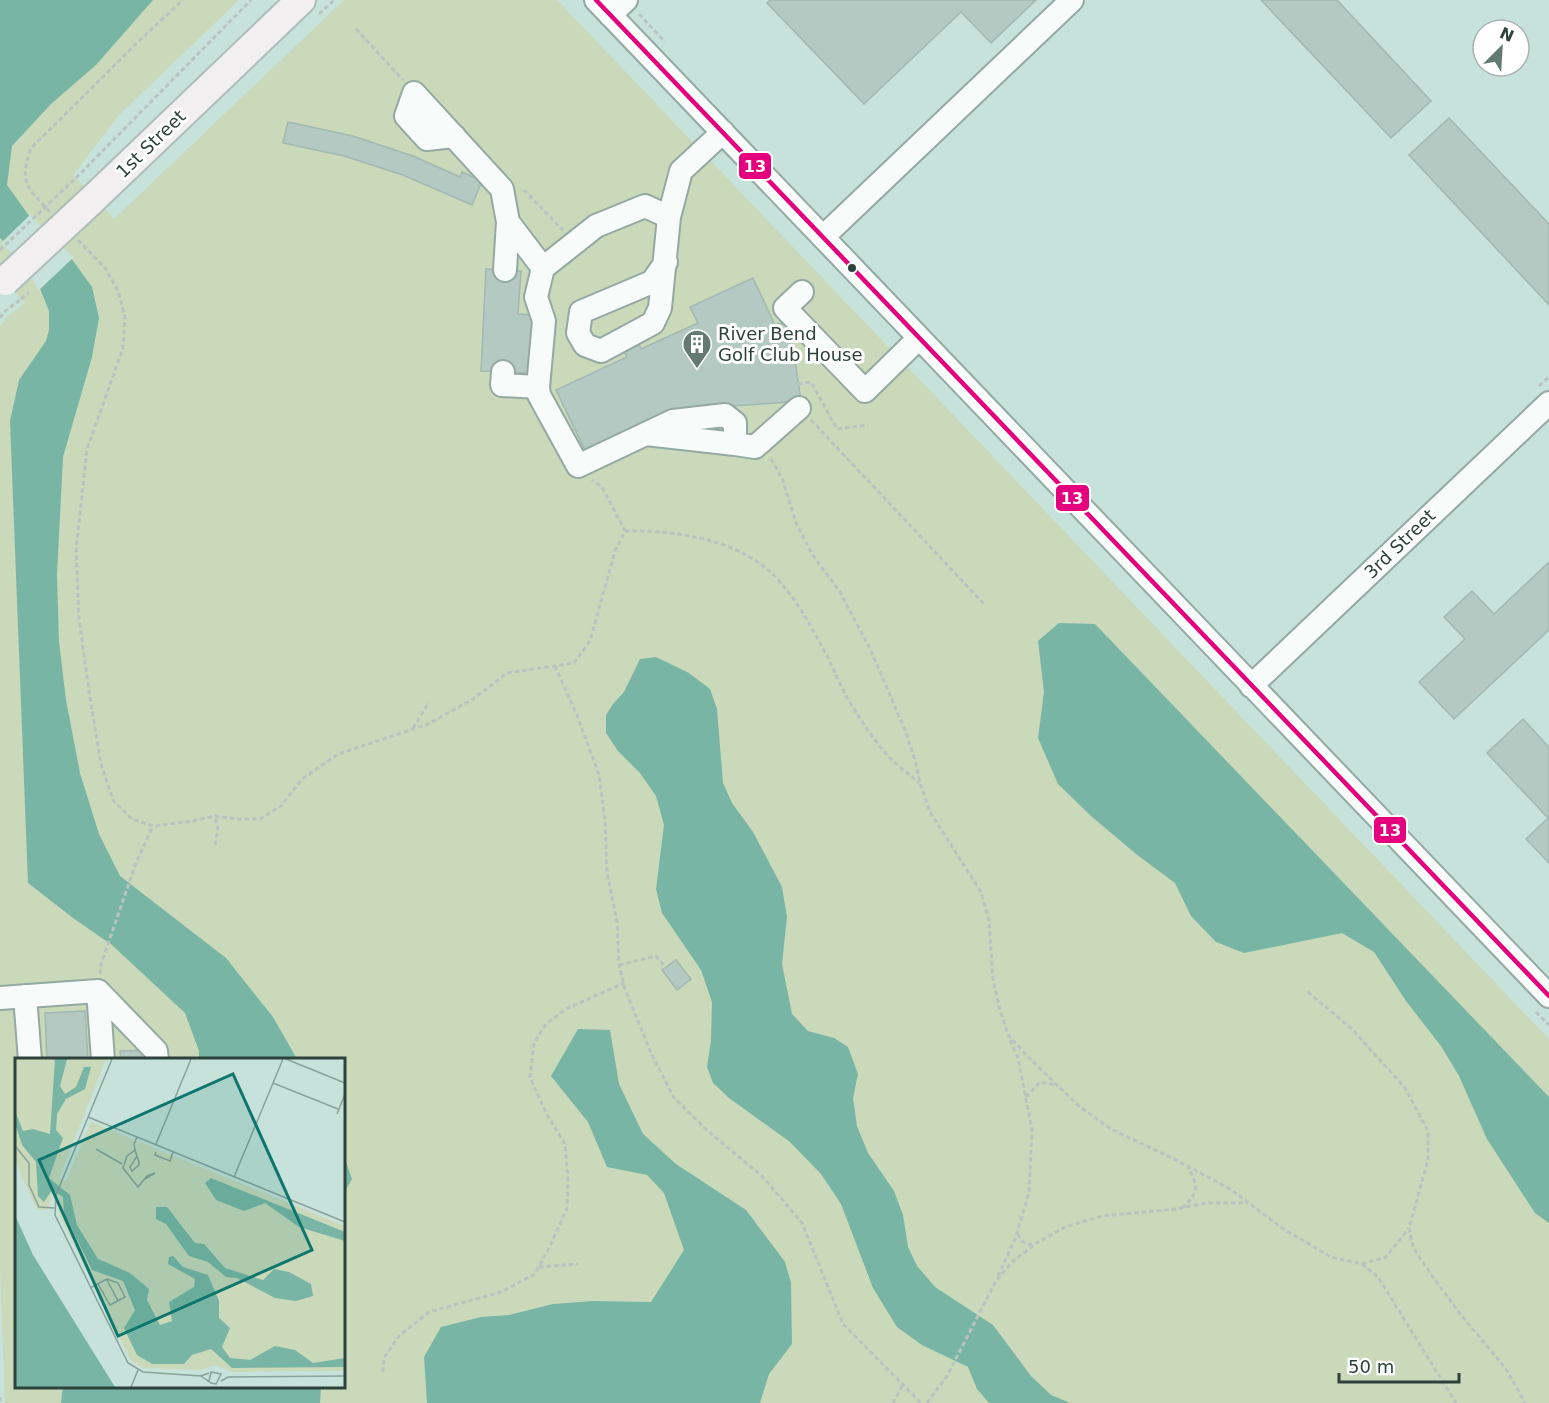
<svg xmlns="http://www.w3.org/2000/svg" width="1549" height="1403" font-family="'DejaVu Sans',sans-serif">
  <style>
    .green { fill: #c9d9ba; fill-rule: evenodd }
    .water { fill: #79b5a4 }
    .pier { fill: #c7e2da }
    .building { fill: #b3c9c2; stroke: #a2b8b1; stroke-width: 1.5 }
    .lines { fill: none; stroke-linecap: round; stroke-linejoin: round }
    .minor-casing { stroke: #93a9a2; stroke-width: 26 }
    .major-casing { stroke: #aebdb8; stroke-width: 32 }
    .path { stroke: #b9c4c0; stroke-width: 3; stroke-dasharray: 4.5 3; stroke-linecap: butt }
    .minor { stroke: #f7fbf9; stroke-width: 22 }
    .major { stroke: #f1eff0; stroke-width: 28 }
    .major-bridge-casing { stroke: #aebdb8; stroke-width: 32; stroke-linecap: butt }
    .path-bridge { stroke: #b9c4c0; stroke-width: 3; stroke-dasharray: 4.5 3; stroke-linecap: butt }
    .major-bridge { stroke: #f1eff0; stroke-width: 28 }
    .bus-1-casing { stroke: #fff; stroke-width: 9 }
    .bus-1 { stroke: #e5007d; stroke-width: 4.5 }
    .bus-dot { fill: #2d423b; stroke: #fff; stroke-width: 2 }
    .labels { text-anchor: middle; stroke-width: 6; stroke-linejoin: round; paint-order: stroke }
    .street-label { font-size: 18px; fill: #2d423b; stroke: #fff }
    .poi-label { font-size: 18px; fill: #2d423b; stroke: #fff; text-anchor: start }
    .inset-road { fill: none; stroke: #89a29a; stroke-width: 1.5 }
    .view { fill: #0f766e; fill-opacity: 0.15; stroke: #0f766e; stroke-width: 3 }
    .inset-edge { fill: none; stroke: #2d423b; stroke-width: 3 }
    .line-badge { stroke: #fff; stroke-width: 2 }
    .badge-label { font-size: 16px; text-anchor: middle; font-weight: bold; fill: #fff }
  </style>
  <rect width="100%" height="100%" fill="#c7e2da"/>
  <path class="green" d="M 0,0 L 239,0 L 120,114 L 73,175 L 114,219 L 344,0 L 557,0 L 1549,1039 L 1549,1403 L 5,1403 L 0,1267 L 0,327 L 8,316 L 25,303 L 0,276 ZM 16,1060 L 344,1060 L 344,1386 L 16,1386 Z"/>
  <path class="water" d="M 0,0 L 153,0 L 96,65 L 51,104 L 12,146 L 7,185 L 40,231 L 71,258 L 92,287 L 99,318 L 92,357 L 63,457 L 57,574 L 59,642 L 66,700 L 80,773 L 99,834 L 120,876 L 226,958 L 273,1017 L 297,1059 L 199,1059 L 199,1051 L 185,1013 L 112,945 L 73,918 L 28,883 L 10,421 L 19,380 L 46,341 L 49,330 L 49,311 L 33,271 L 0,238 Z
    M 1059,623 L 1095,624 L 1549,1097 L 1549,1223 L 1535,1213 L 1487,1139 L 1459,1076 L 1441,1046 L 1406,1001 L 1374,952 L 1342,933 L 1244,953 L 1216,942 L 1191,916 L 1175,883 L 1136,854 L 1091,816 L 1058,784 L 1038,738 L 1044,692 L 1038,641 Z
    M 656,657 L 689,673 L 710,689 L 717,709 L 723,783 L 732,803 L 753,832 L 782,887 L 787,917 L 782,964 L 792,1014 L 808,1031 L 834,1038 L 848,1047 L 858,1074 L 853,1098 L 857,1126 L 868,1153 L 894,1191 L 903,1215 L 908,1247 L 917,1266 L 935,1287 L 993,1325 L 1031,1376 L 1051,1395 L 1070,1403 L 989,1403 L 977,1389 L 968,1367 L 922,1345 L 897,1327 L 873,1288 L 841,1204 L 821,1174 L 790,1142 L 729,1098 L 713,1083 L 707,1067 L 711,1040 L 712,1002 L 701,970 L 662,913 L 656,889 L 664,825 L 656,796 L 640,773 L 618,751 L 606,733 L 606,715 L 613,704 L 624,692 L 640,659 Z
    M 578,1029 L 610,1030 L 619,1084 L 643,1134 L 676,1164 L 746,1210 L 785,1262 L 791,1283 L 792,1344 L 769,1374 L 760,1403 L 427,1403 L 424,1357 L 441,1327 L 481,1317 L 509,1315 L 553,1304 L 593,1301 L 651,1302 L 684,1250 L 664,1193 L 647,1175 L 607,1167 L 588,1122 L 551,1076 Z
    M 344,1156 L 352,1179 L 344,1193 Z
    M 63,1387 L 63,1386 L 321,1387 L 320,1403 L 61,1403 Z"/>
  <path class="pier" d="M 31,214 L 42,228 L 74,257 L 38,291 L 30,273 L 1,243 Z"/>
  <path class="building" d="M 770,0 L 1036,0 L 991,43 L 961,12 L 864,104 L 767,3 Z
    M 1261,0 L 1337,0 L 1431,101 L 1391,138 Z
    M 1449,118 L 1549,224 L 1549,305 L 1409,155 Z
    M 288,122 L 353,136 L 413,156 L 460,177 L 462,172 L 482,181 L 472,205 L 403,175 L 344,156 L 283,143 Z
    M 486,269 L 521,271 L 518,314 L 534,315 L 531,373 L 481,371 Z
    M 753,278 L 775,325 L 781,323 L 794,353 L 801,401 L 667,411 L 585,450 L 556,390 L 627,357 L 623,349 L 638,342 L 641,349 L 698,323 L 690,307 Z
    M 1549,562 L 1549,630 L 1454,719 L 1419,682 L 1465,639 L 1444,617 L 1472,591 L 1494,614 Z
    M 1523,719 L 1549,747 L 1549,863 L 1526,839 L 1548,818 L 1487,753 Z
    M 676,960 L 691,979 L 677,990 L 662,970 Z
    M 85,1011 L 88,1060 L 47,1060 L 45,1013 Z
    M 148,1050 L 148,1060 L 121,1060 L 120,1051 Z"/>
  <g class="lines">
    <g class="minor-casing">
      <path id="minor" d="M 596,0 L 1549,996
        M 610,15 L 626,0
        M 454,136 L 427,139 L 406,116 L 414,93 L 502,189 L 508,222 L 543,268
        M 823,237 L 1072,0
        M 666,262 L 652,282 L 581,312 L 578,333 L 585,345 L 601,351 L 653,323 L 660,308 L 669,217 L 681,171 L 723,132
        M 505,270 L 508,222
        M 802,292 L 785,308 L 865,391 L 919,338
        M 503,372 L 502,385 L 538,387
        M 646,434 L 735,444 L 735,423 L 725,415 L 673,421 L 578,466 L 539,395 L 538,387 L 544,321 L 536,297 L 543,268 L 596,226 L 645,206 L 669,217
        M 735,444 L 755,447 L 799,408
        M 1251,686 L 1549,403
        M 98,991 L 156,1051 L 157,1060
        M 98,991 L 103,1060
        M 25,996 L 30,1060
        M 0,998 L 98,991"/>
    </g>
    <g class="major-casing">
      <path id="major" d="M 94,198 L 301,0"/>
    </g>
    <path class="path" d="M 319,14 L 334,0
      M 639,14 L 665,42
      M 356,29 L 403,80
      M 76,178 L 251,0
      M 524,190 L 563,230
      M 50,212 C 26,187 19,182 31,148 L 138,42 L 183,0
      M 78,240 L 105,268 L 118,291 L 125,317 L 123,348 L 87,449 L 76,550 L 79,619 L 90,698 L 101,764 L 113,800 L 132,819 L 153,826 L 192,821 L 215,816 L 239,819 L 260,819 L 281,806 L 302,779 L 338,754 L 428,724 L 473,699 L 507,673 L 574,663 L 590,641 L 615,551 L 625,531 L 602,487 L 592,480
      M 0,318 L 4,312 L 21,299
      M 798,384 L 811,382 L 837,429 L 868,425
      M 1539,386 L 1549,377
      M 811,420 L 984,604
      M 771,459 L 782,478 L 796,523 L 812,554 L 840,592 L 871,651 L 905,730 L 915,760 L 920,783 L 930,812 L 981,892 L 989,920 L 993,979 L 1000,1011 L 1009,1036 L 1033,1062 L 1080,1107 L 1111,1129 L 1176,1160 L 1230,1189 L 1282,1228 L 1331,1257 L 1362,1264 L 1386,1257 L 1409,1228
      M 625,531 C 677,530 745,540 780,582 C 797,601 810,624 822,647 C 830,660 835,674 842,688 C 853,709 867,730 882,749 C 892,762 907,772 919,783
      M 555,666 L 577,715 L 599,775 L 605,820 L 607,872 L 617,922 L 619,965 L 625,989 L 651,1053 L 674,1098 L 709,1132 L 763,1177 L 802,1223 L 843,1324 L 921,1403
      M 413,728 L 429,702
      M 215,845 L 218,829 L 215,816
      M 619,965 L 656,956 L 666,968
      M 100,974 L 101,964 L 136,863 L 153,826
      M 1308,992 L 1352,1029 L 1405,1088 L 1428,1131 L 1428,1160 L 1409,1228 L 1413,1247 L 1430,1273 L 1461,1315 L 1506,1369 L 1525,1403
      M 1536,1012 L 1549,1025
      M 1026,1097 L 1040,1082 L 1056,1085
      M 1182,1208 C 1198,1195 1199,1185 1188,1168
      M 1018,1234 C 1021,1242 1025,1244 1033,1245
      M 1362,1264 L 1378,1277 L 1456,1403
      M 539,1267 L 578,1264
      M 998,1276 L 1015,1239 L 1029,1192 L 1032,1130 L 1018,1058 L 1010,1040
      M 383,1372 L 384,1358 L 399,1336 L 429,1312 L 501,1292 L 535,1274 L 550,1246 L 567,1208 L 568,1180 L 565,1144 L 546,1113 L 530,1077 L 534,1043 L 546,1024 L 566,1009 L 624,983
      M 0,1397 L 0,1403
      M 893,1403 L 903,1384
      M 927,1403 L 947,1376 L 996,1281 L 1012,1262 L 1038,1242 L 1065,1227 L 1102,1216 L 1176,1209 L 1206,1203 L 1248,1203"/>
    <use href="#minor" class="minor"/>
    <use href="#major" class="major"/>
    <g class="major-bridge-casing">
      <path id="major-bridge" d="M 5,281 L 94,198"/>
    </g>
    <path class="path-bridge" d="M 0,250 L 76,178
      M 21,299 L 29,292"/>
    <use href="#major-bridge" class="major-bridge"/>
    <g class="bus-1-casing">
      <path id="bus-1" d="M 596,0 L 1549,996"/>
    </g>
    <use href="#bus-1" class="bus-1"/>
  </g>
  <defs>
    <g id="building-pin" transform="scale(1.5)"><path d="M0 17L-7.5 6A9.5 9.5 0 1 1 7.5 6Z" fill="#637a73" stroke="#fff"/><path d="M-4-6H4V6H1V3H-1V6H-4ZM-2.5-4.3h1.7v1.8h-1.7ZM.8-4.3h1.7v1.8H.8ZM-2.5-1h1.7V.8h-1.7ZM.8-1h1.7V.8H.8Z" fill="#fff"/></g>
  </defs>
  <g fill-rule="evenodd">
    <use href="#building-pin" x="697" y="344"/>
  </g>
  <circle class="bus-dot" cx="852" cy="268" r="5"/>
  <g class="labels">
    <g class="street-label">
      <text transform="translate(151 144) rotate(-44)" y="6">1st Street</text>
      <text transform="translate(1400 544) rotate(-44)" y="6">3rd Street</text>
    </g>
    <g class="poi-label">
      <text x="718" y="340">River Bend<tspan x="718" dy="21">Golf Club House</tspan></text>
    </g>
  </g>
  <g transform="translate(15 1058)">
    <rect width="330" height="330" fill="#c7e2da"/>
    <path d="M 0,1 L 91,1 L 44,120 L 51,123 L 76,64 L 330,168 L 330,313 L 217,314 L 200,307 L 186,312 L 129,310 L 116,303 L 44,156 L 44,139 L 37,136 L 33,152 L 22,152 L 6,117 L 0,99 Z" fill="#c9d9ba"/>
    <path d="M 40,1 L 52,1 L 45,28 L 50,36 L 61,29 L 69,9 L 76,9 L 70,31 L 51,41 L 42,56 L 41,72 L 48,80 L 34,120 L 55,137 L 62,167 L 83,201 L 115,215 L 134,231 L 132,242 L 145,267 L 157,263 L 154,244 L 179,229 L 180,221 L 153,206 L 154,199 L 158,198 L 168,209 L 193,217 L 204,243 L 204,260 L 215,270 L 207,289 L 215,300 L 235,302 L 260,288 L 280,292 L 298,305 L 330,300 L 330,309 L 217,310 L 196,291 L 177,297 L 169,306 L 137,306 L 122,297 L 109,270 L 120,252 L 108,223 L 77,212 L 49,155 L 48,139 L 37,132 L 29,144 L 23,138 L 21,104 L 7,87 L 0,65 L 0,53 L 8,73 L 18,71 L 35,76 ZM 196,120 L 330,174 L 330,183 L 284,169 L 250,145 L 229,153 L 201,142 L 190,125 ZM 141,149 L 152,149 L 180,185 L 189,186 L 210,210 L 248,222 L 259,211 L 274,214 L 296,226 L 298,238 L 281,243 L 260,240 L 222,220 L 211,219 L 193,204 L 174,198 L 151,166 L 141,161 ZM 0,157 L 18,197 L 100,329 L 0,329 Z" fill="#79b5a4"/>
    <path class="inset-road" d="M 97,1 L 41,137 L 40,157 L 113,305 L 128,314 L 186,318 L 194,315M 271,1 L 330,25M 258,25 L 323,51M 322,56 L 330,36M 73,59 L 330,164M 122,79 L 119,86 L 120,92 L 124,104 L 124,107 L 117,113 L 115,109 L 122,98M 141,86 L 176,1M 0,88 L 14,105 L 14,127 L 24,149 L 39,150M 81,91 L 107,106M 120,92 L 112,98 L 108,110 L 123,129 L 132,118 L 140,115 L 130,121M 141,94 L 140,97 L 155,103 L 158,94M 219,119 L 268,1M 92,222 L 103,243M 83,226 L 95,247 L 110,239 L 103,225 L 92,221M 75,230 L 92,221M 186,318 L 196,325 L 201,326 L 206,316 L 196,314 L 194,323M 206,323 L 213,319 L 330,318M 116,329 L 123,312"/>
    <path class="view" d="M 218,16 L 297,192 L 103,278 L 24,102 Z"/>
    <rect width="330" height="330" class="inset-edge"/>
  </g>
  <g class="line-badge">
    <rect x="738" y="152" width="34" height="28" rx="6" fill="#e5007d"/>
    <rect x="1055" y="484" width="35" height="28" rx="6" fill="#e5007d"/>
    <rect x="1373" y="816" width="34" height="28" rx="6" fill="#e5007d"/>
  </g>
  <g class="badge-label">
    <text x="755" y="172">13</text>
    <text x="1072" y="504">13</text>
    <text x="1390" y="836">13</text>
  </g>
  <g transform="translate(1501 48) rotate(24)"><circle r="28" fill="#ffffff" stroke="#abb3b1" stroke-width="1.5"/>
  <path d="M0-4.5L10 22L0 15L-10 22Z" fill="#637a73"/>
  <text y="-9" font-size="16" font-weight="bold" text-anchor="middle" fill="#2d423b">N</text>
  </g>
  <path d="M1339 1373v9h120v-9" fill="none" stroke="#2d423b" stroke-width="3"/>
  <text x="1348" y="1373" font-size="18" fill="#2d423b" stroke="#ffffff" stroke-width="4.5" paint-order="stroke">50 m</text>
</svg>
